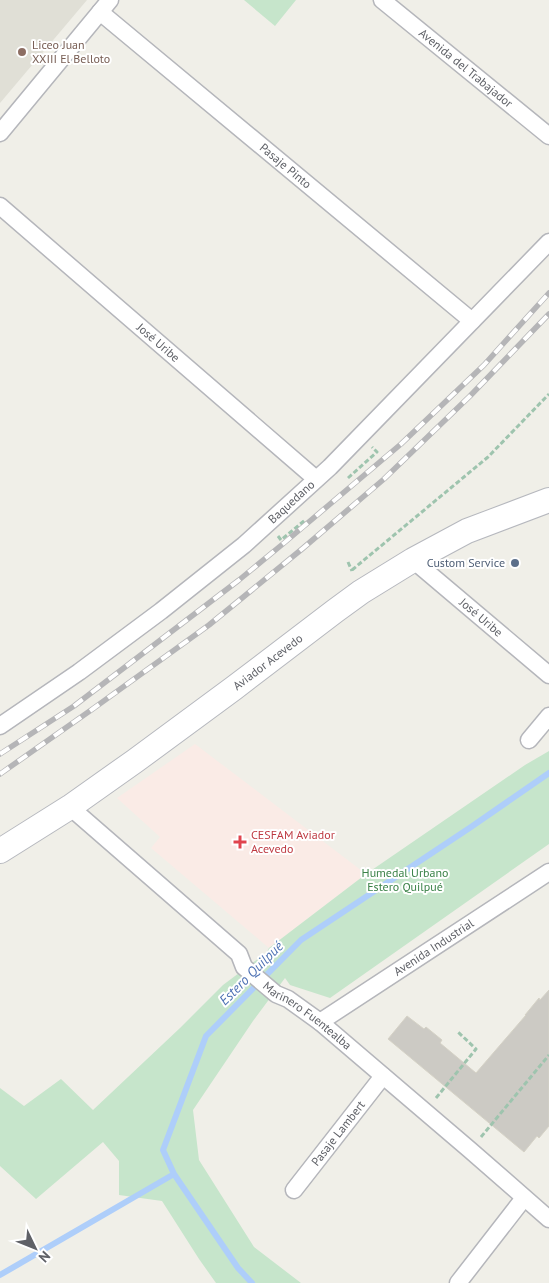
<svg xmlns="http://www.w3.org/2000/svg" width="549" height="1283" font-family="'PT Sans',sans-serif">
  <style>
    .education { fill: #e0dfd6 }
    .medical { fill: #faebe6 }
    .green { fill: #c6e5cb }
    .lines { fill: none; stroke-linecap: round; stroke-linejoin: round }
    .stream { stroke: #aecefa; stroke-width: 6 }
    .building { fill: #cccac4; stroke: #d5d2c6 }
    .minor-casing { stroke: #b5b6bb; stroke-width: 19 }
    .secondary-casing { stroke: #b6b8be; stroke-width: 26 }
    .path { stroke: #9ec4ae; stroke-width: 3; stroke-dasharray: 5 2.5; stroke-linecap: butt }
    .minor { stroke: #fff; stroke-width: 16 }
    .secondary { stroke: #fff; stroke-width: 24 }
    .rail-casing { stroke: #b5b5b7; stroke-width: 5.5 }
    .rail { stroke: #fff; stroke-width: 4; stroke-dasharray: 11; stroke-linecap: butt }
    .education-dot { fill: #8d6e63; stroke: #fff; stroke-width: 2 }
    .service-dot { fill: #5c6f8a; stroke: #fff; stroke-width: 2 }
    .health-dot { fill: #e0444e; stroke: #fff; stroke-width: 2 }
    .labels { text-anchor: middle; stroke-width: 4; stroke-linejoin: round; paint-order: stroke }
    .education-label { font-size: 12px; fill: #785e54; stroke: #fff; text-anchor: start }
    .street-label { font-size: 12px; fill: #5f6167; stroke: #fff }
    .service-label { font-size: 12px; fill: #4e5e75; stroke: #fff; text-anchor: end }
    .health-label { font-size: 12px; fill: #be3a42; stroke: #fff; text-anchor: start }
    .park-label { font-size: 12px; fill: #3b8248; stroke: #fff }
    .water-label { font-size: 14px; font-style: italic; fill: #4e72b4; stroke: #fff }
  </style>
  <rect width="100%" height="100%" fill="#f0efe8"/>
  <path class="education" d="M 0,0 L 87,0 L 0,103 Z"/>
  <path class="medical" d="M 195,744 L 366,874 L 269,948 L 151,848 L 160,837 L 117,798 Z"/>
  <path class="green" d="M 244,0 L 296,0 L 275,26 Z
    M 549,751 L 549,844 L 330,998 L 290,985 L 285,978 L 253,1021 L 193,1110 L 199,1160 L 254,1247 L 301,1283 L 216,1283 L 199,1259 L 162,1201 L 119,1195 L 119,1161 L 103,1142 L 36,1199 L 0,1166 L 0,1088 L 24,1106 L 61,1079 L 93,1110 L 180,1028 L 223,985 L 267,952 L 269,948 L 366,874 L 525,765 Z"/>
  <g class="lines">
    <path class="stream" d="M 0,1275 L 174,1174
      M 252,1283 L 238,1268 L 174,1174 L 163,1150 L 206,1036 L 301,940 L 471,827 L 549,773"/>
  </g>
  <path class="building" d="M 549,990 L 549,1126 L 539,1138 L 537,1136 L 524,1152 L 388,1039 L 407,1016 L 424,1029 L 426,1027 L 442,1040 L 440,1043 L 476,1073 L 526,1015 L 525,1015 L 539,998 L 540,1000 Z"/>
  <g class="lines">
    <g class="minor-casing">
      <g id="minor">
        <path id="s1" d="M 382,0 L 549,136"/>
        <path id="s2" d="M 100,12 L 472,321"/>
        <path d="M 0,133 L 110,0"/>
        <path id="s3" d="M 0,206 L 316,479"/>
        <path id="s4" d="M 413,560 L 549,675"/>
        <path id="s5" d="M 0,726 L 79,672 L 161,611 L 244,545 L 330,467 L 549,242"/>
        <path d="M 529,740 L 549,716"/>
        <path id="s6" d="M 70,807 L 239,954 L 244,967 L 276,994 L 288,999 L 320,1022 L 470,1150 L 549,1219"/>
        <path id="s7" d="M 320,1022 L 549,872"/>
        <path id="s8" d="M 294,1190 L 383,1076"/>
        <path d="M 458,1283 L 524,1198"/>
      </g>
    </g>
    <g class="secondary-casing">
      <g id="secondary">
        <path id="s9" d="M 0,851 L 70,807 L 135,761 L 234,688 L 335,611 L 361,592 L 413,560 L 467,531 L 549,500"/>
      </g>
    </g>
    <path class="path" d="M 348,478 L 377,452 L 372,447
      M 278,536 L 281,540 L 305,520
      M 348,562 L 352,571
      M 352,570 L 488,457 L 549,394
      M 436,1098 L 476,1049 L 458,1032
      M 481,1137 L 549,1055"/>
    <use href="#minor" class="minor"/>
    <use href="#secondary" class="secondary"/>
    <g class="rail-casing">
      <path id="rail" d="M 0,754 L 74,706 L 239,580 L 284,543 L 401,444 L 484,365 L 549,293
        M 0,774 L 94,708 L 209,625 L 302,549 L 384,479 L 470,396 L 549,314"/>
    </g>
    <use href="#rail" class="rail"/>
  </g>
  <circle class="education-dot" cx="22" cy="52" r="5"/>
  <circle class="service-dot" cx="515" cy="563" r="5"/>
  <path class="health-dot" d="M237.5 834.5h5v5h5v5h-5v5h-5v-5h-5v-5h5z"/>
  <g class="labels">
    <g class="education-label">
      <text x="32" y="49">Liceo Juan<tspan x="32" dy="14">XXIII El Belloto</tspan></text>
    </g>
    <g class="street-label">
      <text dy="4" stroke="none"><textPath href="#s1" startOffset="108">Avenida del Trabajador</textPath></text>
      <text dy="4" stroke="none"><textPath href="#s2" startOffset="241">Pasaje Pinto</textPath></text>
      <text dy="4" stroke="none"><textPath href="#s3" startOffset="209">José Uribe</textPath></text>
      <text dy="4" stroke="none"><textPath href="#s5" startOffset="368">Baquedano</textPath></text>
      <text dy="4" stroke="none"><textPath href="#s4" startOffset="89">José Uribe</textPath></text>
      <text dy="4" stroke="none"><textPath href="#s9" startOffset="328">Aviador Acevedo</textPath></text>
      <text dy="4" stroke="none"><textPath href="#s7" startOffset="136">Avenida Industrial</textPath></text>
      <text dy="4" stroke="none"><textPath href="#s6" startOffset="318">Marinero Fuentealba</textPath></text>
      <text dy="4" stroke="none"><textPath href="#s8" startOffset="72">Pasaje Lambert</textPath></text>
    </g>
    <g class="service-label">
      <text x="505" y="567">Custom Service</text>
    </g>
    <g class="health-label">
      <text x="251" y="839">CESFAM Aviador<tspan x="251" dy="14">Acevedo</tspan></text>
    </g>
    <g class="park-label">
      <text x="405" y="877">Humedal Urbano<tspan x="405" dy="14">Estero Quilpué</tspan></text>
    </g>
    <g class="water-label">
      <text transform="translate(251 973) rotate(-45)" y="5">Estero Quilpué</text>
    </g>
  </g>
  <g transform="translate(35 1248) rotate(133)" stroke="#ffffff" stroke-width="4" paint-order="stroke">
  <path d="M0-4L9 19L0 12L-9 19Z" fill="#5f6167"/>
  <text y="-8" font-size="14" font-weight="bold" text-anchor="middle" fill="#5f6167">N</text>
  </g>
</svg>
